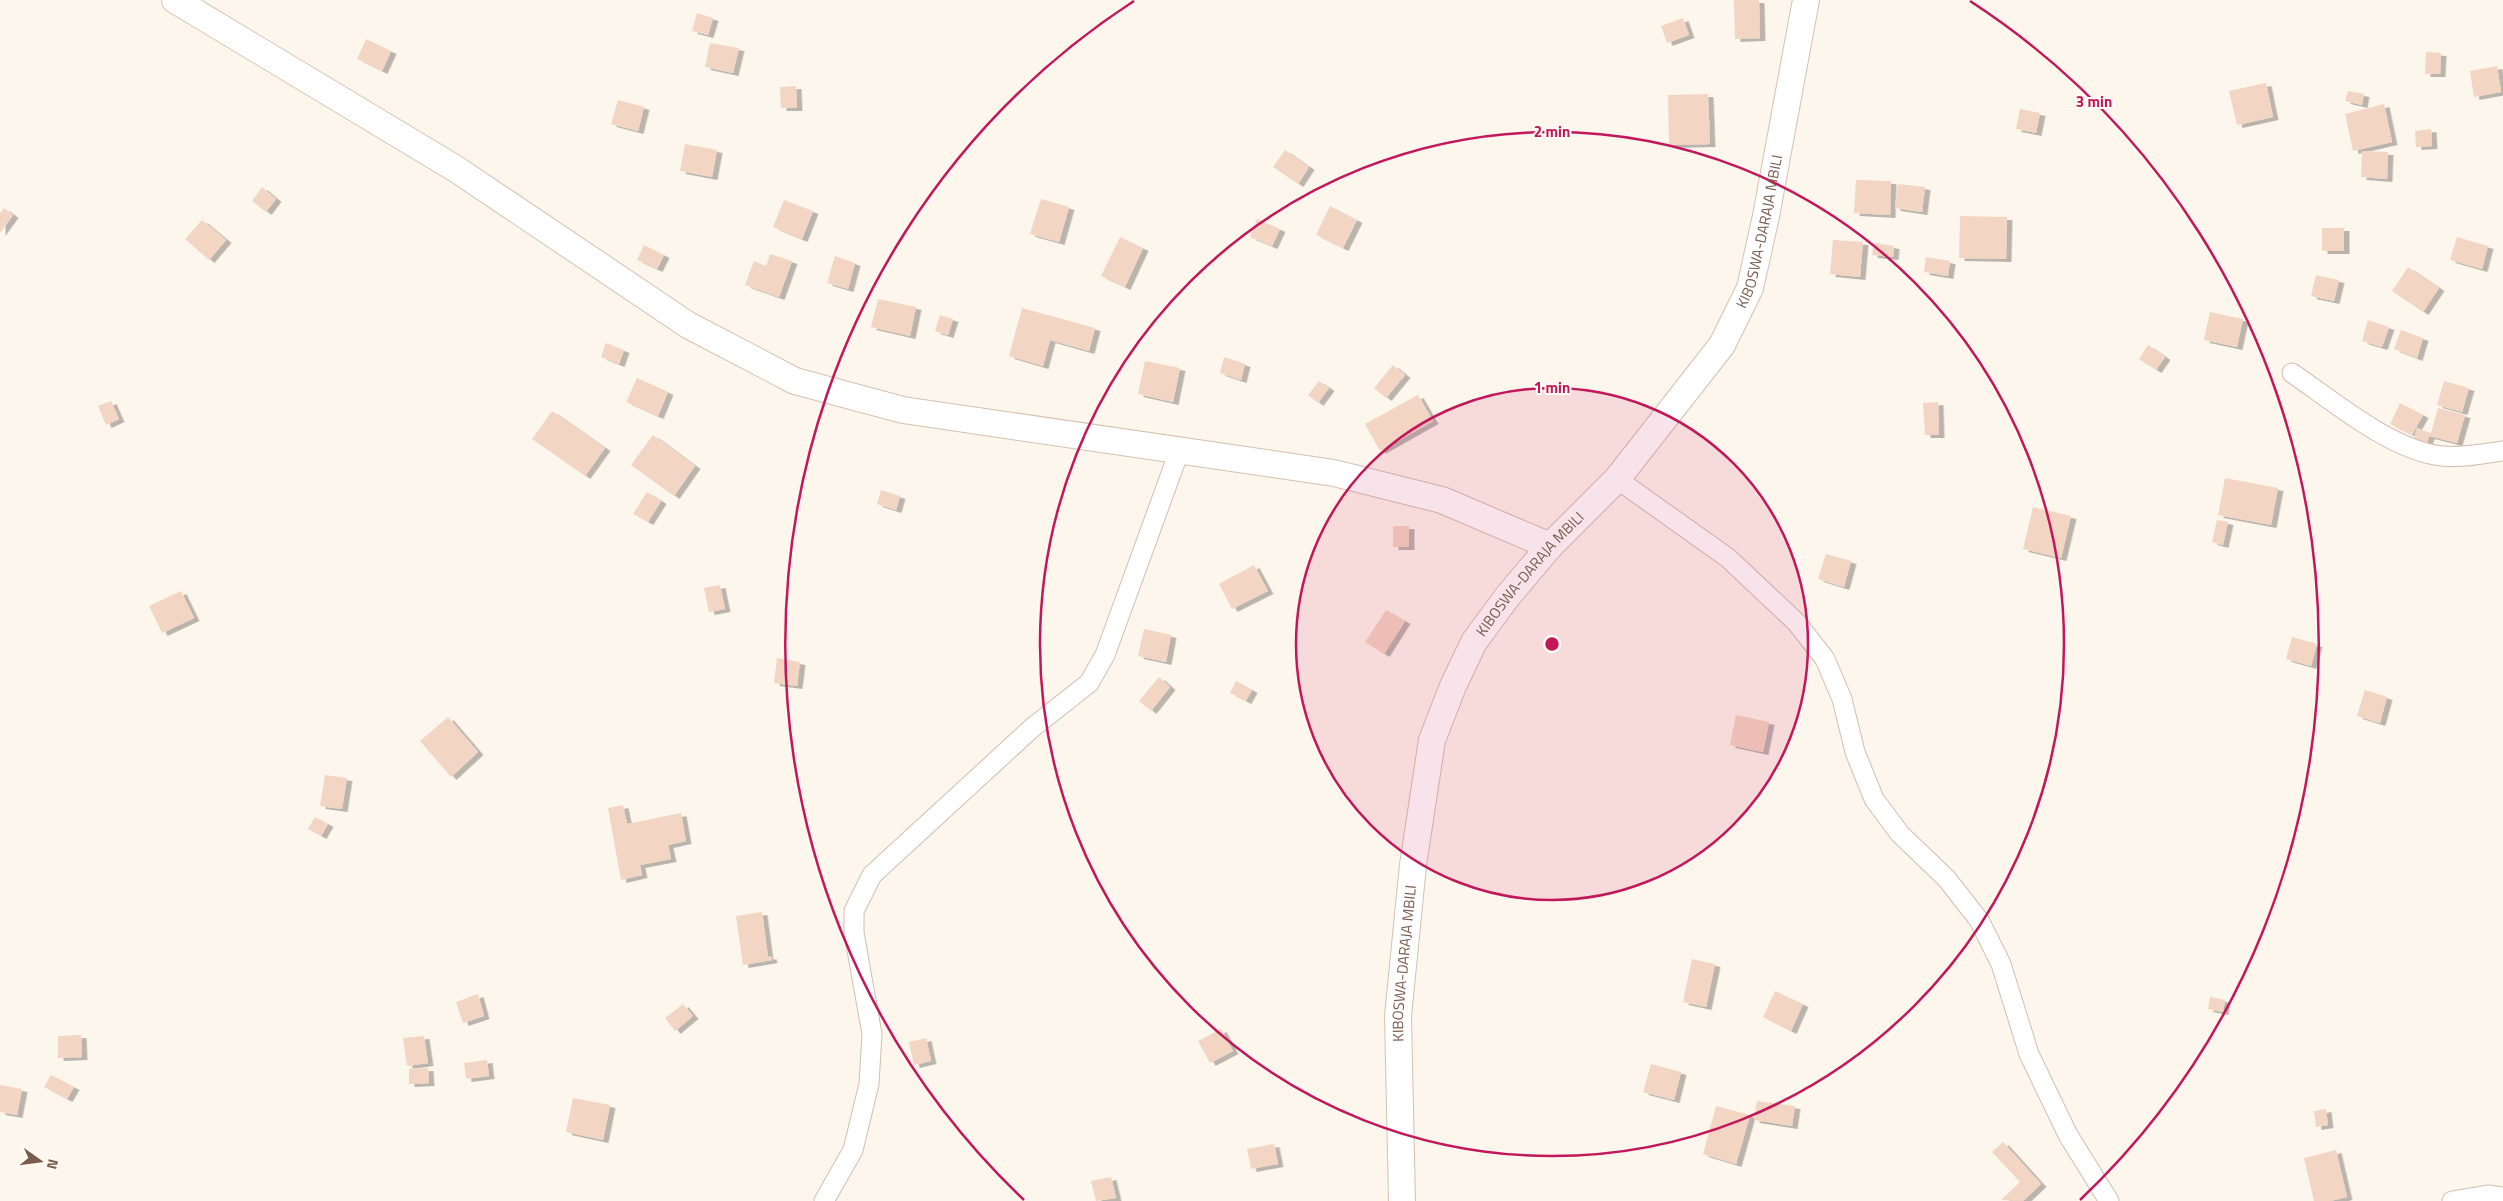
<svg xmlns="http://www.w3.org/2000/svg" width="2503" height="1201" font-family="'Titillium Web',sans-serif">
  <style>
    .building { fill: #f3d5c3; filter: url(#shadow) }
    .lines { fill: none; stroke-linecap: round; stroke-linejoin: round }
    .street-casing { stroke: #d1beb0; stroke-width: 21 }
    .secondary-casing { stroke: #d6c0b0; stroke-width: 28 }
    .street { stroke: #fff; stroke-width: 19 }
    .secondary { stroke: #fff; stroke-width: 26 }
    .ring { fill: none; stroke: #c2185b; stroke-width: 2.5 }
    .labels { text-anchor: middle; stroke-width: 4; stroke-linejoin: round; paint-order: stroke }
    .street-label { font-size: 15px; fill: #7a5c4d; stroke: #fffaf3 }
    .centre { fill: #c2185b; stroke: #fffaf3; stroke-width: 2.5 }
    .ring-label { font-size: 15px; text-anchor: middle; font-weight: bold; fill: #c2185b; stroke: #fffaf3; stroke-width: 4; stroke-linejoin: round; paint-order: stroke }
  </style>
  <defs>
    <filter id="shadow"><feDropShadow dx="5.5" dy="3" stdDeviation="0" flood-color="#0004"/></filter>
  </defs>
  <rect width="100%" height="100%" fill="#fdf6ec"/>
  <path class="building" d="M 1734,0 L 1759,0 L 1760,38 L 1735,39 Z
    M 697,13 L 713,18 L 708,35 L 692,31 Z
    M 1683,18 L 1689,35 L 1667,43 L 1661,26 Z
    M 366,39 L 391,51 L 382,71 L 357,59 Z
    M 710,43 L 739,48 L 733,73 L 705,67 Z
    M 2426,52 L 2441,53 L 2440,74 L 2425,74 Z
    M 2497,66 L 2501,92 L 2474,97 L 2470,71 Z
    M 2266,83 L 2273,117 L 2237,125 L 2229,91 Z
    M 796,86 L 797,108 L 781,108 L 780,87 Z
    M 2348,91 L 2364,94 L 2362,105 L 2345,101 Z
    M 1708,94 L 1710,144 L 1669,145 L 1668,95 Z
    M 618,100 L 644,107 L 638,131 L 611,124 Z
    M 2384,104 L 2392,142 L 2353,151 L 2345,114 Z
    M 2020,109 L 2040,113 L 2036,133 L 2016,129 Z
    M 2431,129 L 2432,146 L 2416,147 L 2415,131 Z
    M 685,144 L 717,150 L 712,177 L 680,171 Z
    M 1285,150 L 1309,167 L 1298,184 L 1273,167 Z
    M 2362,151 L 2388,152 L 2387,179 L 2361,177 Z
    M 1856,180 L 1891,181 L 1890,215 L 1854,213 Z
    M 1898,184 L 1925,187 L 1922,212 L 1895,208 Z
    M 262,187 L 276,199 L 266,212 L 252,201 Z
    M 1041,199 L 1069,207 L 1059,242 L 1030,234 Z
    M 784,200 L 813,211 L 802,239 L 773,227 Z
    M 1330,206 L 1357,220 L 1343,248 L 1316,235 Z
    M 4,208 L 13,215 L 0,233 L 0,213 Z
    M 1960,216 L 2007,217 L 2006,259 L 1959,258 Z
    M 1257,219 L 1280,229 L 1272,246 L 1250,237 Z
    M 202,220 L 226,240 L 209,260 L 185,239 Z
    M 2322,228 L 2344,228 L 2344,251 L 2322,251 Z
    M 1120,237 L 1143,248 L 1125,287 L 1101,276 Z
    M 2457,237 L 2488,246 L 2482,269 L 2450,260 Z
    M 1833,240 L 1863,242 L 1860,277 L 1830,274 Z
    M 1874,243 L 1894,246 L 1893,257 L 1872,255 Z
    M 644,245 L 664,255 L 657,269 L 637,260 Z
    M 770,254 L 792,261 L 779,297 L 745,285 L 754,261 L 766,266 Z
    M 835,256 L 855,263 L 848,289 L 827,283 Z
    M 1926,257 L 1950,261 L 1948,276 L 1924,272 Z
    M 2408,267 L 2439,288 L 2423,312 L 2392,291 Z
    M 2316,275 L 2339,280 L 2334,301 L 2311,296 Z
    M 878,299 L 916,307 L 910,336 L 871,327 Z
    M 1022,308 L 1095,328 L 1089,351 L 1050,340 L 1043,366 L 1009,356 Z
    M 2210,312 L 2243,319 L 2237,347 L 2204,340 Z
    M 940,315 L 953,319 L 948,335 L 935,331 Z
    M 2368,320 L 2389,327 L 2382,347 L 2362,341 Z
    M 2401,330 L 2423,338 L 2417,358 L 2394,349 Z
    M 606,343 L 624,350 L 619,364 L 601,357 Z
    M 2148,345 L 2165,357 L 2156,370 L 2139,359 Z
    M 1224,357 L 1245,364 L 1241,380 L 1220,373 Z
    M 1145,361 L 1180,368 L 1173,402 L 1138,394 Z
    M 1393,365 L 1405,375 L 1386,398 L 1374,388 Z
    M 637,378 L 668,392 L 658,416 L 626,402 Z
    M 1319,381 L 1329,388 L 1318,403 L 1308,395 Z
    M 2444,381 L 2469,388 L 2462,412 L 2437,405 Z
    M 1418,395 L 1433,421 L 1380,451 L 1365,424 Z
    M 111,401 L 119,419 L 106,425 L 98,406 Z
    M 1938,402 L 1939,435 L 1925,435 L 1923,403 Z
    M 2400,403 L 2423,415 L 2412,435 L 2390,424 Z
    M 2438,408 L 2465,415 L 2457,443 L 2429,436 L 2426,446 L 2413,442 L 2417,428 L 2431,433 Z
    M 552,411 L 605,448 L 585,476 L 532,439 Z
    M 653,435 L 695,466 L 674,496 L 631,465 Z
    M 2225,478 L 2278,488 L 2271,525 L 2218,515 Z
    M 881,490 L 900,496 L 896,510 L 877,504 Z
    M 647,492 L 661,501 L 648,522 L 633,514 Z
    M 2033,507 L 2071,516 L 2061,558 L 2023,549 Z
    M 2217,520 L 2228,522 L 2223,545 L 2212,542 Z
    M 1393,526 L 1409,526 L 1409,547 L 1393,547 Z
    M 1826,554 L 1851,561 L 1844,587 L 1818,579 Z
    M 1254,565 L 1268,591 L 1232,609 L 1219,584 Z
    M 720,585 L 725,609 L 709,612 L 704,588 Z
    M 181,591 L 194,618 L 162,633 L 149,606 Z
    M 1386,610 L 1405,621 L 1384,654 L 1365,642 Z
    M 1144,629 L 1171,635 L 1166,662 L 1138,656 Z
    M 2292,637 L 2317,644 L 2311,666 L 2286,659 Z
    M 777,658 L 800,662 L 797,686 L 774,683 Z
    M 1159,677 L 1170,687 L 1151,711 L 1139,701 Z
    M 1236,681 L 1252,690 L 1246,701 L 1230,693 Z
    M 2365,690 L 2387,697 L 2380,723 L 2357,716 Z
    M 1736,715 L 1769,722 L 1763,752 L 1730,745 Z
    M 448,717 L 478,752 L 451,777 L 420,741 Z
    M 325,775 L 347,778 L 342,809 L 320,806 Z
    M 623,805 L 627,824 L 681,813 L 686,841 L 668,845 L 671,859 L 640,865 L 642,875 L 621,880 L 608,808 Z
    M 315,817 L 328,824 L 321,836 L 308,829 Z
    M 762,912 L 768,957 L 771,956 L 772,960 L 743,965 L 736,916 Z
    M 1692,959 L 1715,964 L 1706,1007 L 1683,1002 Z
    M 1775,991 L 1803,1004 L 1791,1031 L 1763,1017 Z
    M 478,994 L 484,1016 L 463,1023 L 456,1002 Z
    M 2210,997 L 2225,1000 L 2223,1012 L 2208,1009 Z
    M 683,1004 L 693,1016 L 675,1031 L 665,1018 Z
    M 1221,1029 L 1233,1051 L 1210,1063 L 1198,1041 Z
    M 81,1035 L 82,1057 L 58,1058 L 58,1036 Z
    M 424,1036 L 428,1063 L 407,1066 L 403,1038 Z
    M 926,1038 L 931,1061 L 914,1065 L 909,1042 Z
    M 487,1060 L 489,1076 L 466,1079 L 464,1063 Z
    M 1651,1064 L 1681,1072 L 1674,1100 L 1643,1092 Z
    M 428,1068 L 429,1083 L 409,1084 L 409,1069 Z
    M 51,1075 L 74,1087 L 67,1099 L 44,1087 Z
    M 0,1085 L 22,1089 L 17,1115 L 0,1112 Z
    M 573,1098 L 610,1105 L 603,1140 L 566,1132 Z
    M 1757,1101 L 1795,1106 L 1792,1126 L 1754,1120 Z
    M 1716,1106 L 1750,1115 L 1736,1164 L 1703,1154 Z
    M 2326,1109 L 2328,1125 L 2316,1127 L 2314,1111 Z
    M 2003,1142 L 2041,1184 L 2023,1201 L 2001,1200 L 2020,1182 L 1992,1152 Z
    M 1274,1144 L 1278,1164 L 1251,1169 L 1247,1149 Z
    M 2336,1150 L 2347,1197 L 2330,1201 L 2314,1201 L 2304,1158 Z
    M 1111,1177 L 1116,1198 L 1096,1201 L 1091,1181 Z"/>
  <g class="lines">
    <g class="street-casing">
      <path id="street" d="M 2292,373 C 2333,401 2392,451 2442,456 C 2462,458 2483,454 2503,451
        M 1617,479 L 1728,558 L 1796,622 L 1825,659 L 1842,699 L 1855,752 L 1874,799 L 1900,834 L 1946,878 L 1979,920 L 2001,964 L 2029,1054 L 2068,1135 L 2109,1201
        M 824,1201 L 853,1150 L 869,1084 L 872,1034 L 854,933 L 854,911 L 872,875 L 1032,728 L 1089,683 L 1105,655 L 1180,449
        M 2452,1201 L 2488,1195 L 2503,1197"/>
    </g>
    <g class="secondary-casing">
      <g id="secondary">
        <path d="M 175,0 L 456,169 L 688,325 L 795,381 L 903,410 L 1334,473 L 1442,500 L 1550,546"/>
        <path id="s1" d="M 1402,1201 L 1398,1016 L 1413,865 L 1432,740 L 1453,686 L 1474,642 L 1507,597 L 1550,546 L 1617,479 L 1722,345 L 1750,288 L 1766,216 L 1806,0"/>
      </g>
    </g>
    <use href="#street" class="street"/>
    <use href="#secondary" class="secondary"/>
  </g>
  <circle cx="1552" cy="644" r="256" fill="#c2185b" fill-opacity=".12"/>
  <g class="ring">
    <circle cx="1552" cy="644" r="256"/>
    <circle cx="1552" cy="644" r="512"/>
    <path d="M1024 1200A767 767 0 0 1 1134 1M1970 1A767 767 0 0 1 2080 1200"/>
  </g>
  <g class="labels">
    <g class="street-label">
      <text dy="5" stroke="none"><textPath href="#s1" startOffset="1078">KIBOSWA-DARAJA MBILI</textPath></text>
      <text dy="5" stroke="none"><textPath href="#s1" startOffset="658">KIBOSWA-DARAJA MBILI</textPath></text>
      <text dy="5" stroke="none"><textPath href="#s1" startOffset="238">KIBOSWA-DARAJA MBILI</textPath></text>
    </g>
  </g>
  <circle cx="1552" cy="644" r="8" class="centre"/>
  <g class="ring-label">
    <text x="2094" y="107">3 min</text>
    <text x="1552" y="137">2 min</text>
    <text x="1552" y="393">1 min</text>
  </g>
  <g transform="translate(40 1161) rotate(104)" stroke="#fffaf3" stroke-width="4" paint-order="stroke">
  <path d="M0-4L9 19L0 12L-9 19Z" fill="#7a5c4d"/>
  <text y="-8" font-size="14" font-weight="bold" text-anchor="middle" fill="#7a5c4d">N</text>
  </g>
</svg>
